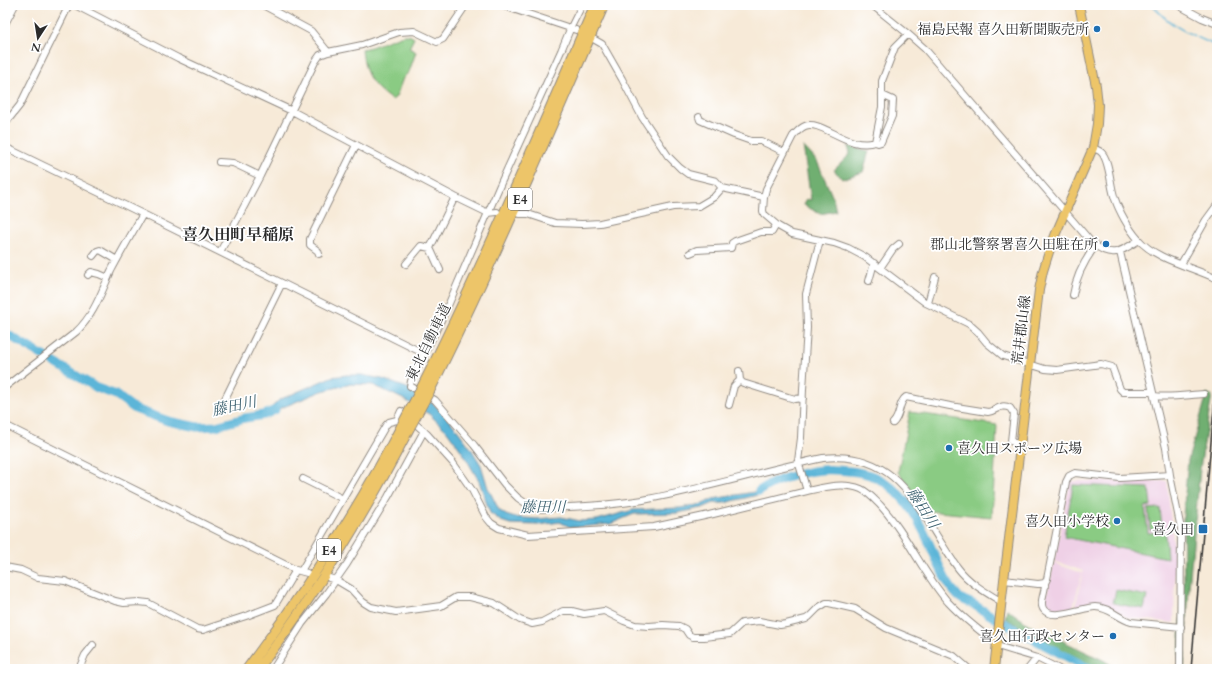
<svg xmlns="http://www.w3.org/2000/svg" width="1222" height="674" font-family="Cardo,'Noto Serif JP',serif">
  <style>
    .built { fill: #efd0e6 }
    .green { fill: #8acb83; stroke: #5a7b57 }
    .forest { fill: #6faf71; stroke: #4d6d4e }
    .water { fill: #5bb5d8; stroke: #437082 }
    .lines { fill: none; stroke-linecap: round; stroke-linejoin: round }
    .stream { stroke: #5bb5d8; stroke-width: 1.5 }
    .river { stroke: #5bb5d8; stroke-width: 9 }
    .minor-casing { stroke: #918a82; stroke-width: 8 }
    .major-casing { stroke: #918a82; stroke-width: 10 }
    .highway-casing { stroke: #918a82; stroke-width: 11 }
    .minor { stroke: #fff; stroke-width: 6 }
    .major { stroke: #edc569; stroke-width: 8 }
    .highway { stroke: #edc569; stroke-width: 9 }
    .rail { stroke: #2b2b2b; stroke-width: 1.5 }
    .highway-bridge-casing { stroke: #918a82; stroke-width: 11; stroke-linecap: butt }
    .highway-bridge { stroke: #edc569; stroke-width: 9 }
    .poi-dot { fill: #1f6fb2; stroke: #fff; stroke-width: 1.5 }
    .labels { text-anchor: middle; stroke-width: 3.5; stroke-linejoin: round; paint-order: stroke }
    .shield { fill: #fff; stroke: #6b6b6b; stroke-width: 1 }
    .shield-label { font-size: 13px; font-weight: bold; fill: #2b2b2b }
    .poi-label { font-size: 14px; fill: #2b2b2b; stroke: #fff; text-anchor: end }
    .street-label { font-size: 14px; fill: #2b2b2b; stroke: #fff }
    .water-label { font-size: 15px; font-style: italic; fill: #3e6270; stroke: #fff }
    .quarter-label { font-size: 16px; font-weight: bold; fill: #2b2b2b; stroke: #fff }
  </style>
  <rect width="100%" height="100%" fill="#fff"/>
  <filter id="ink" filterUnits="userSpaceOnUse"><feTurbulence type="fractalNoise" baseFrequency=".025" numOctaves="2"/><feDisplacementMap in="SourceGraphic" scale="8" xChannelSelector="R" yChannelSelector="G"/><feConvolveMatrix kernelMatrix="1 2 1 2 8 2 1 2 1" color-interpolation-filters="sRGB"/></filter>
  <filter id="wash" filterUnits="userSpaceOnUse"><feTurbulence type="fractalNoise" baseFrequency=".012" numOctaves="4" result="noise"/><feDisplacementMap in="SourceGraphic" scale="16" xChannelSelector="R" yChannelSelector="G"/><feGaussianBlur stdDeviation="0.9" result="paint"/><feColorMatrix in="noise" values="0 0 0 0 0 0 0 0 0 0 0 0 0 0 0 0 0 1.4 0 .05"/><feComposite in="paint" operator="in"/></filter>
  <g filter="url(#wash)">
    <rect width="100%" height="100%" fill="#f7ead8"/>
    <path class="built" d="M 1070,481 L 1167,481 L 1175,562 L 1174,623 L 1126,617 L 1098,600 L 1075,608 L 1083,571 L 1054,561 Z
      M 1054,563 L 1082,573 L 1073,608 L 1050,608 L 1045,602 Z"/>
    <path class="green" d="M 403,35 L 409,35 L 414,38 L 409,48 L 416,52 L 409,72 L 403,78 L 396,97 L 392,100 C 371,86 364,73 362,49 L 371,47 Z
      M 910,412 L 997,425 L 992,517 L 928,511 L 898,472 Z
      M 1073,485 L 1149,488 L 1151,506 L 1145,507 L 1148,533 L 1165,532 L 1167,558 L 1064,537 Z
      M 1160,508 L 1162,529 L 1150,530 L 1148,509 Z
      M 1116,590 L 1147,596 L 1144,609 L 1113,603 Z"/>
    <path class="forest" d="M 803,146 L 817,161 L 833,198 L 836,211 L 820,214 L 804,205 L 806,199 L 811,200 Z
      M 848,146 L 869,151 L 863,172 L 842,179 L 834,170 L 850,154 Z
      M 1207,394 L 1212,395 L 1200,469 L 1189,588 L 1184,669 L 1178,669 L 1184,579 L 1183,516 L 1188,460 Z
      M 1007,609 L 1031,626 L 1105,661 L 1117,669 L 1097,669 L 1036,637 L 1005,618 Z"/>
    <path class="water" d="M 347,375 L 362,375 L 382,379 L 410,389 L 433,403 L 455,427 L 470,447 L 481,465 L 488,488 L 499,510 L 506,515 L 512,517 L 537,519 L 561,517 L 580,521 L 597,520 L 633,510 L 680,508 L 697,505 L 703,504 L 713,499 L 754,492 L 763,484 L 768,484 L 764,490 L 757,495 L 745,498 L 724,503 L 714,503 L 702,508 L 677,513 L 634,514 L 610,524 L 579,527 L 570,527 L 560,522 L 538,525 L 510,524 L 501,521 L 490,513 L 479,481 L 463,453 L 447,431 L 429,414 L 403,399 L 373,385 L 351,384 L 322,391 L 264,415 L 279,400 L 331,377 Z"/>
    <g class="lines">
      <path class="stream" d="M 1153,5 C 1168,26 1194,36 1217,46"/>
      <path class="river" d="M 5,333 L 97,388 L 116,395 L 135,409 L 168,421 L 197,427 L 216,426 L 245,418 L 264,415 L 275,410
        M 759,491 C 777,478 814,468 836,470 C 850,471 865,472 877,478 C 907,493 922,526 934,554 C 941,569 946,584 958,596 C 962,601 971,602 976,606 C 1012,630 1052,648 1090,669"/>
    </g>
  </g>
  <g filter="url(#ink)">
    <g class="lines">
      <g class="minor-casing">
        <path id="minor" d="M 75,5 L 178,58 L 292,111 L 455,197 L 488,213 L 497,212
          M 263,5 L 311,31 L 328,52
          M 501,5 L 576,30
          M 582,5 L 571,27 L 561,51 L 500,185 L 447,308 L 411,381 L 410,386 L 435,400 L 474,445 L 505,485 L 518,498 L 531,507 L 542,509 C 577,506 614,506 648,499 C 707,488 765,470 823,458 C 903,449 920,517 958,568 C 969,583 987,593 1002,602
          M 872,5 L 908,34 L 925,49 L 1092,243 C 1112,259 1120,252 1139,240
          M 1178,5 L 1202,18 L 1217,24
          M 5,24 L 15,5
          M 908,34 L 895,47 L 882,81 L 882,107 L 875,142 C 849,151 821,119 805,126 C 800,128 797,132 793,136 L 766,189 L 764,197 L 763,211 L 764,214 L 778,226 L 792,234 L 834,243 L 848,248 L 865,257 L 926,303 L 969,324 L 978,332 L 987,343 L 1003,356 L 1045,369 L 1057,370 L 1101,364 L 1112,367 L 1120,389 L 1123,392 L 1152,392
          M 595,40 L 602,44 L 622,79 L 642,117 L 668,156 L 680,168 L 688,174 L 716,181 L 722,188 L 764,197
          M 699,117 L 700,120 L 734,135 L 751,141 L 761,141 L 784,152
          M 5,124 L 20,105 L 69,5
          M 875,142 L 878,143 L 881,142 L 892,116 L 893,100 L 882,95
          M 5,147 L 143,214
          M 1093,148 C 1095,149 1099,150 1101,152 C 1110,160 1110,187 1115,199 C 1119,211 1129,229 1138,239 C 1156,260 1193,267 1217,279
          M 219,162 L 233,163 L 260,176
          M 520,214 L 528,214 L 555,223 L 582,224 L 600,223 L 673,207 L 699,206 L 714,197 L 722,188
          M 820,240 L 806,294 L 807,328 L 803,389 L 801,438 L 798,461 L 807,491 C 825,487 843,482 861,489 C 868,492 875,500 880,505 C 907,534 922,572 948,602 C 961,616 981,632 997,644
          M 430,248 L 440,270
          M 220,252 L 260,176 L 315,62 L 320,55 L 328,52 L 362,45 L 399,32 L 414,31 L 437,42 L 443,39 L 466,5
          M 690,253 L 697,250 L 731,248 L 732,243 L 735,241 L 761,232 L 772,232 L 776,225
          M 319,254 L 318,251 L 310,245 L 310,239 L 356,145
          M 93,256 L 97,251 L 100,250 L 117,260
          M 406,264 L 421,246 L 430,248 L 455,197
          M 1181,264 L 1206,220 L 1217,205
          M 880,268 L 893,249 L 899,244
          M 88,275 L 91,272 L 99,274 L 108,278
          M 869,281 L 874,263
          M 1073,295 C 1076,276 1084,261 1096,245
          M 928,303 L 935,277
          M 739,371 L 740,380 L 743,383 L 788,397 L 795,399 L 803,398
          M 5,387 L 76,332 C 94,315 101,293 111,271 C 121,252 132,233 143,214 L 425,354
          M 1154,396 C 1171,398 1187,395 1204,394
          M 729,405 L 734,386 L 740,380
          M 220,409 L 282,283
          M 893,423 C 901,416 898,402 906,397 L 950,406 L 988,412 C 997,411 1000,403 1010,408 L 1014,414 L 1011,441 L 1020,445
          M 5,425 L 296,570 L 307,573
          M 1170,475 L 1181,529 L 1180,669
          M 303,479 L 343,499
          M 5,567 L 21,570 L 38,578 L 65,581 L 115,601 L 124,603 L 139,602 L 148,603 L 197,629 L 203,630 L 249,615 L 275,605 L 296,570
          M 301,571 L 386,425 L 389,422 L 397,420 L 401,411 L 427,434 L 453,463 L 472,490 L 486,517 L 491,523 L 499,528 L 528,535 L 654,527 L 709,515 L 807,491
          M 329,578 L 336,580 L 351,589 L 363,602 L 371,607 L 396,612 L 441,606 L 456,597 L 470,597 L 494,603 L 520,620 L 532,624 L 542,622 L 563,611 L 572,611 L 584,614 L 604,611 L 624,621 L 635,625 L 649,626 L 663,625 L 679,626 L 685,629 L 689,635 L 693,637 L 704,637 L 730,634 L 742,623 L 759,621 L 780,625 L 786,624 L 806,619 L 809,617 L 818,608 L 826,603 L 829,603 L 855,609 L 886,628 L 954,656 L 969,669
          M 1004,580 L 1038,584 L 1045,583 L 1047,579 L 1066,482 L 1069,476 L 1075,473 L 1120,478 L 1170,475 L 1166,448 L 1120,252
          M 1045,583 C 1046,591 1038,603 1044,610 C 1053,621 1084,607 1095,607 C 1109,607 1118,618 1131,622 L 1181,627
          M 997,646 L 1037,658 L 1059,669
          M 79,669 L 85,655 L 93,645
          M 273,669 L 302,624 L 326,594 L 347,564 L 388,497 L 424,431
          M 1028,669 L 1037,658"/>
      </g>
      <g class="major-casing">
        <path id="major" d="M 994,669 L 1004,580 L 1039,290 L 1043,271 L 1049,252 L 1056,233 L 1093,148 L 1097,124 L 1098,105 L 1096,86 L 1079,5"/>
      </g>
      <g class="highway-casing">
        <path id="highway" d="M 422,387 C 485,262 539,133 595,5
          M 430,390 C 493,264 548,134 604,5
          M 247,669 C 305,592 357,511 402,425
          M 258,669 C 316,594 366,512 410,427"/>
      </g>
      <use href="#minor" class="minor"/>
      <use href="#major" class="major"/>
      <use href="#highway" class="highway"/>
      <path class="rail" d="M 1191,669 L 1217,374"/>
      <g class="highway-bridge-casing">
        <path id="highway-bridge" d="M 402,425 L 422,387
          M 410,427 L 430,390"/>
      </g>
      <use href="#highway-bridge" class="highway-bridge"/>
    </g>
  </g>
  <g class="poi-dot">
    <circle cx="1097" cy="29" r="4"/>
    <circle cx="1106" cy="244" r="4"/>
    <circle cx="949" cy="448" r="4"/>
    <circle cx="1117" cy="521" r="4"/>
    <rect x="1198" y="524" width="10" height="10" rx="2"/>
    <circle cx="1113" cy="636" r="4"/>
  </g>
  <g class="labels">
    <g class="shield">
      <rect x="508" y="188" width="24" height="22" rx="3"/>
      <rect x="317" y="539" width="24" height="22" rx="3"/>
    </g>
    <g class="shield-label">
      <text x="520" y="204">E4</text>
      <text x="329" y="555">E4</text>
    </g>
    <g class="poi-label">
      <text x="1089" y="34">福島民報 喜久田新聞販売所</text>
      <text x="1098" y="249">郡山北警察署喜久田駐在所</text>
      <text x="957" y="453" text-anchor="start">喜久田スポーツ広場</text>
      <text x="1109" y="526">喜久田小学校</text>
      <text x="1194" y="534">喜久田</text>
      <text x="1105" y="641">喜久田行政センター</text>
    </g>
    <g class="street-label">
      <text transform="translate(1021 330) rotate(-83)" y="5">荒井郡山線</text>
      <text transform="translate(428 342) rotate(-64)" y="5">東北自動車道</text>
    </g>
    <g class="water-label">
      <text transform="translate(234 406) rotate(-12)" y="5">藤田川</text>
      <text x="543" y="512">藤田川</text>
      <text transform="translate(923 508) rotate(57)" y="5">藤田川</text>
    </g>
    <g class="quarter-label">
      <text x="238" y="240">喜久田町早稲原</text>
    </g>
  </g>
  <rect width="1222" height="674" fill="none" stroke="#fff" stroke-width="20"/>
  <g transform="translate(38 38) rotate(192)" stroke="#ffffff" stroke-width="3" paint-order="stroke">
  <path d="M0-3L7 15L0 10L-7 15Z" fill="#2b2b2b"/>
  <text y="-6" font-size="11" font-weight="bold" text-anchor="middle" fill="#2b2b2b">N</text>
  </g>
</svg>
